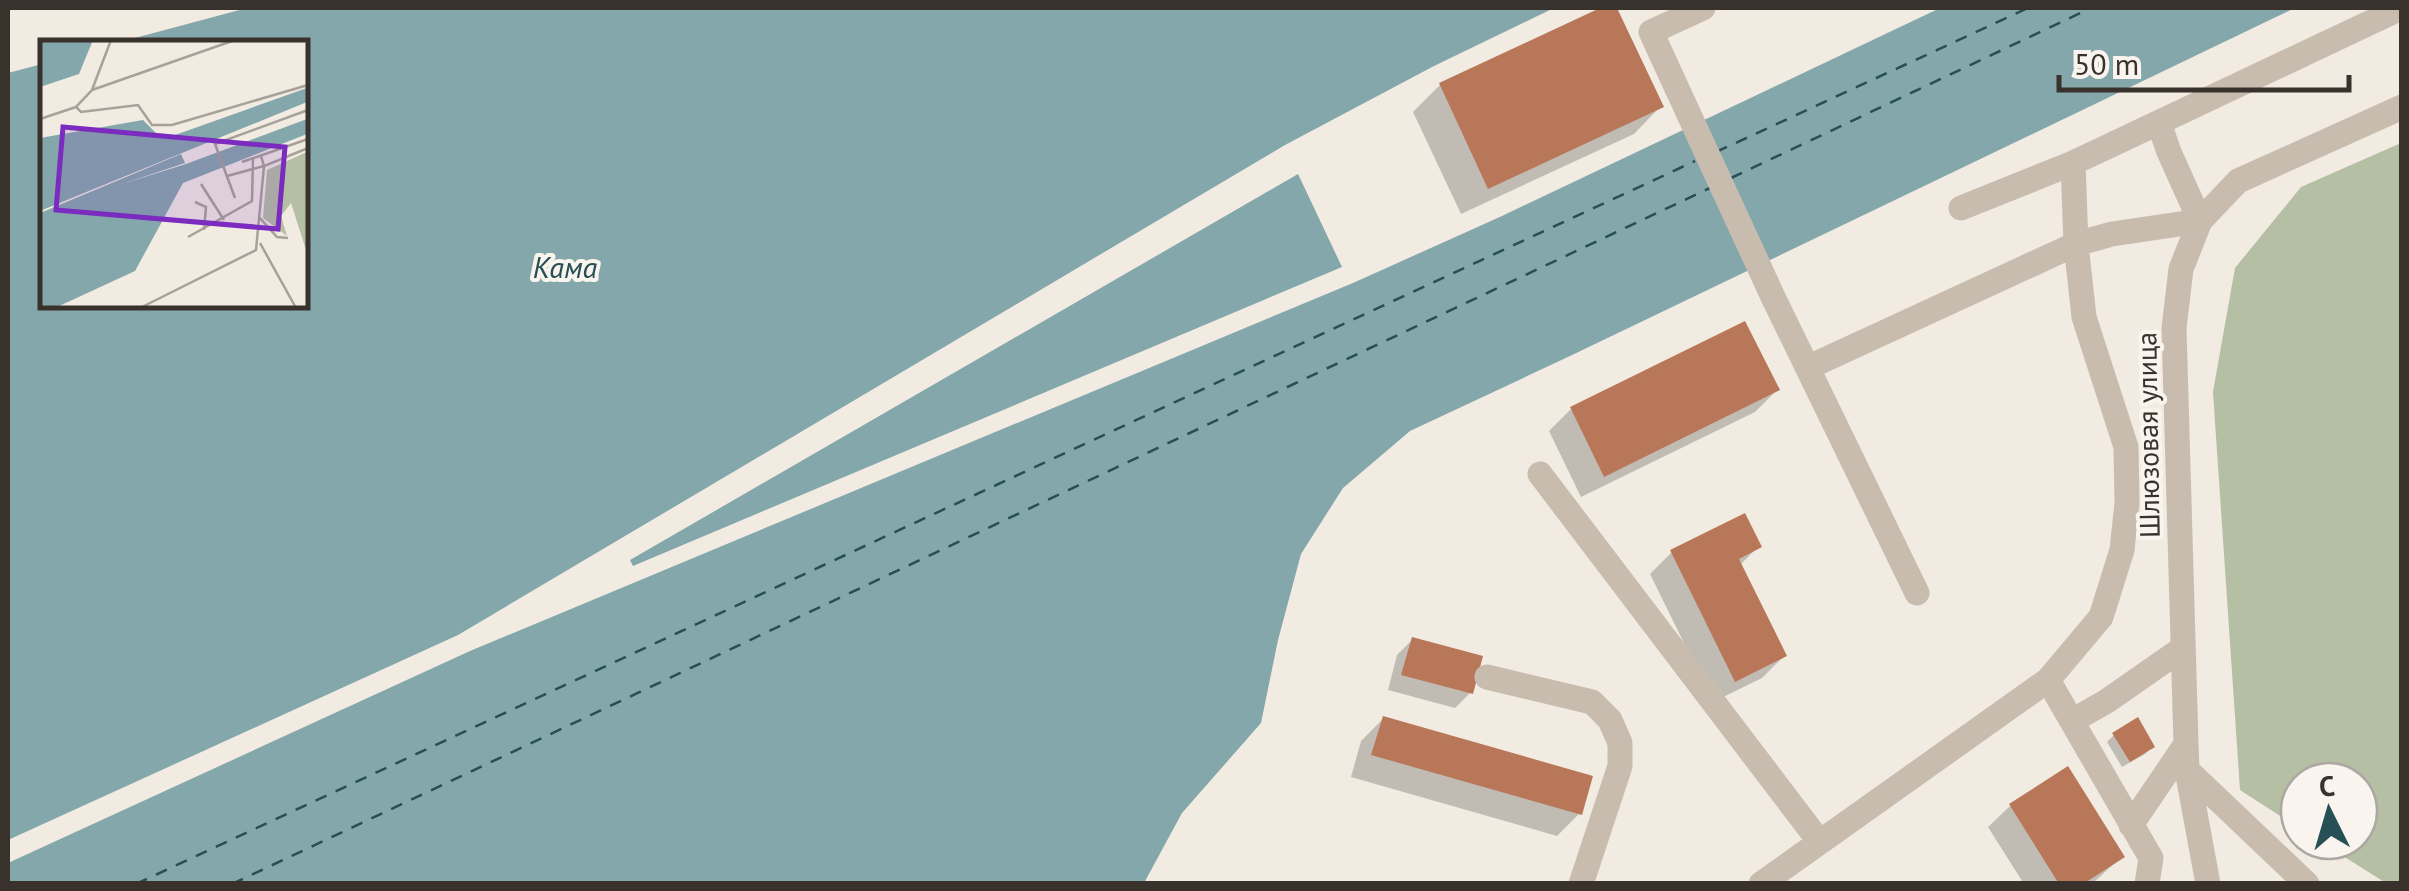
<svg xmlns="http://www.w3.org/2000/svg" width="2409" height="891" font-family="'PT Sans',sans-serif">
  <style>
    .green { fill: #b4bfa3 }
    .water { fill: #84a7ab }
    .shadow { fill: #0003 }
    .lines { fill: none; stroke-linecap: round; stroke-linejoin: round }
    .ferry { stroke: #264f56; stroke-width: 2.5; stroke-dasharray: 12 10; stroke-linecap: butt }
    .building { fill: #b97759 }
    .minor { stroke: #c8bcaf; stroke-width: 25 }
    .labels { text-anchor: middle; stroke-width: 8; stroke-linejoin: round; paint-order: stroke }
    .street-label { font-size: 28px; fill: #38312c; stroke: #f9f5ee }
    .water-label { font-size: 30px; font-style: italic; fill: #264f56; stroke: #f9f5ee }
    .inset-river { fill: none; stroke: #84a7ab; stroke-width: 5 }
    .inset-road { fill: none; stroke: #a7a199; stroke-width: 2.5 }
    .view { fill: #7b2cbf; fill-opacity: 0.15; stroke: #7b2cbf; stroke-width: 5 }
    .inset-edge { fill: none; stroke: #38312c; stroke-width: 5 }
  </style>
  <rect width="100%" height="100%" fill="#f1ebe2"/>
  <path class="green" d="M 2401,143 L 2402,883 L 2386,883 L 2319,841 L 2359,841 L 2359,781 L 2299,781 L 2299,828 L 2240,790 L 2213,392 L 2235,268 L 2301,187 Z"/>
  <path class="water" d="M 247,8 L 1554,8 L 1434,66 L 1285,145 L 458,635 L 8,840 L 8,73 L 42,64 L 42,305 L 305,305 L 305,42 L 120,42 Z
    M 1940,8 L 2295,8 L 1570,356 L 1410,431 L 1343,488 L 1301,554 L 1278,640 L 1261,723 L 1182,813 L 1144,883 L 8,884 L 8,863 L 470,651 L 1353,283 L 1502,216 Z
    M 1298,174 L 1342,267 L 633,566 L 630,560 Z"/>
  <path class="shadow" d="M 1606,8 L 1615,8 L 1661,106 L 1634,134 L 1461,214 L 1413,112 L 1440,85 Z
    M 1777,390 L 1755,412 L 1581,497 L 1549,431 L 1571,409 Z
    M 1759,546 L 1739,566 L 1784,656 L 1762,678 L 1713,702 L 1650,574 L 1672,552 Z
    M 1412,640 L 1471,692 L 1455,708 L 1388,690 L 1397,655 Z
    M 1383,719 L 1579,814 L 1557,836 L 1351,777 L 1361,741 Z
    M 2114,735 L 2152,746 L 2145,754 L 2122,767 L 2107,742 Z
    M 2010,806 L 2122,856 L 2092,884 L 2024,884 L 1988,827 Z"/>
  <g class="lines">
    <path class="ferry" d="M 1716,152 L 2028,8
      M 1731,178 L 2091,8
      M 136,884 L 1695,161
      M 232,884 L 1710,188"/>
  </g>
  <path class="building" d="M 1600,8 L 1617,8 L 1664,107 L 1488,189 L 1439,83 Z
    M 1745,321 L 1780,390 L 1604,477 L 1570,407 Z
    M 1745,513 L 1762,547 L 1739,559 L 1787,656 L 1735,682 L 1670,550 Z
    M 1412,637 L 1483,656 L 1473,694 L 1401,675 Z
    M 1383,716 L 1593,776 L 1582,815 L 1371,755 Z
    M 2138,717 L 2155,747 L 2130,762 L 2112,733 Z
    M 2068,766 L 2125,857 L 2083,884 L 2059,884 L 2009,804 Z"/>
  <g class="lines">
    <path class="minor" d="M 1703,8 L 1651,32 L 1773,297 L 1917,593
      M 1961,208 L 2073,163 L 2401,8
      M 1809,367 L 2076,244 L 2112,234 L 2200,221 L 2169,152 L 2159,123
      M 1540,474 L 1819,841
      M 1487,677 L 1592,702 L 1610,720 L 1620,743 L 1620,766 L 1581,884
      M 2048,680 L 2151,858 L 2147,884
      M 2072,721 L 2107,701 L 2183,648
      M 2187,770 L 2307,884
      M 2131,825 L 2186,744
      M 1761,884 L 2048,680 L 2101,617 L 2122,550 L 2127,503 L 2126,447 L 2084,317 L 2076,244 L 2073,163
      M 2208,884 L 2187,770 L 2186,744 L 2174,328 L 2181,269 L 2200,221 L 2238,181 L 2402,107"/>
  </g>
  <g class="labels">
    <g class="street-label">
      <text transform="translate(2148 435) rotate(-91)" y="10">Шлюзовая улица</text>
    </g>
    <g class="water-label">
      <text x="565" y="278">Кама</text>
    </g>
  </g>
  <g transform="translate(40 40)">
    <rect width="268" height="268" fill="#f1ebe2"/>
    <path d="M 267,112 L 267,213 L 251,163 L 241,176 L 247,196 L 223,178 L 227,130 Z" fill="#b4bfa3"/>
    <path d="M 0,0 L 53,0 L 39,34 L 0,47 ZM 267,48 L 267,62 L 0,171 L 0,98 L 103,80 L 116,93 L 135,95 ZM 267,79 L 267,94 L 143,143 L 95,231 L 17,267 L 0,267 L 0,173 L 141,114 L 145,123 L 79,145 L 146,124 Z" fill="#84a7ab"/>
    <path class="inset-river" d="M 185,117 L 268,86M 0,180 L 268,84M 0,185 L 177,119"/>
    <path class="inset-road" d="M 71,0 L 52,50 L 36,67 L 41,72 L 98,65 L 112,85 L 132,85 L 268,45M 52,50 L 195,0M 0,79 L 36,67M 202,122 L 268,99M 187,136 L 224,126 L 221,116M 161,144 L 184,180M 195,158 L 175,104 L 268,70M 155,162 L 166,167 L 164,190M 219,177 L 237,197 L 248,198M 148,197 L 212,161 L 213,119M 220,203 L 256,268M 100,268 L 216,210 L 224,126 L 268,108"/>
    <path class="view" d="M 23,87 L 245,107 L 238,189 L 16,170 Z"/>
    <rect width="268" height="268" class="inset-edge"/>
  </g>
  <rect width="2409" height="891" fill="none" stroke="#38312c" stroke-width="20"/>
  <g transform="translate(2329 811) rotate(355)"><circle r="48" fill="#f9f5ee" stroke="#aca7a0" stroke-width="2.5"/>
  <path d="M0-8L18 38L0 25L-18 38Z" fill="#264f56"/>
  <text y="-15" font-size="28" font-weight="bold" text-anchor="middle" fill="#38312c">С</text>
  </g>
  <path d="M2059 75v15h290v-15" fill="none" stroke="#38312c" stroke-width="5"/>
  <text x="2074" y="75" font-size="30" fill="#38312c" stroke="#f9f5ee" stroke-width="8" paint-order="stroke">50 m</text>
</svg>
